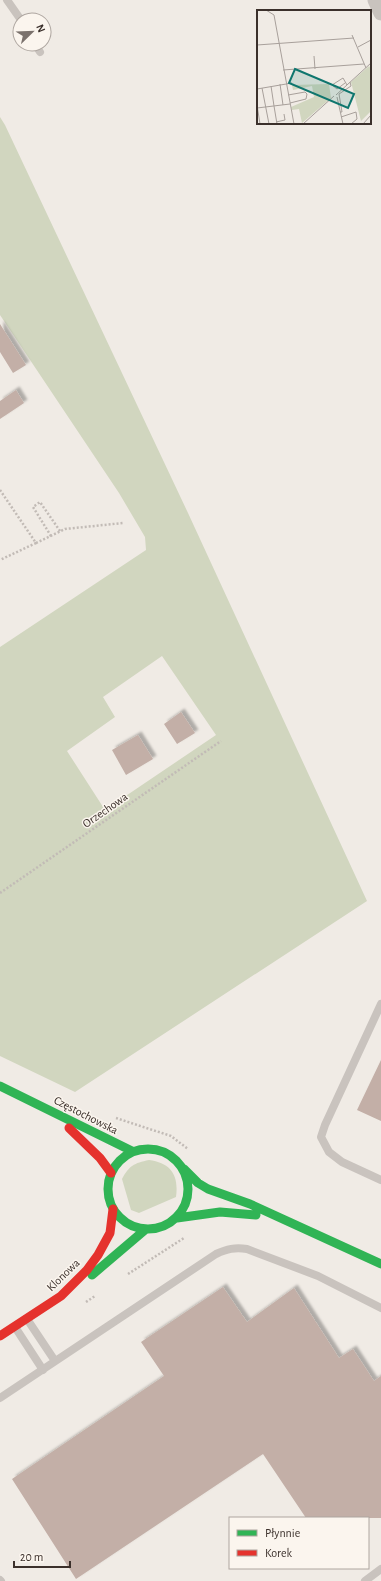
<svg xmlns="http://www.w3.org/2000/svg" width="381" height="1581" font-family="'Alegreya Sans',sans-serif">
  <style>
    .green { fill: #d1d6bf; fill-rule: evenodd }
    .building { fill: #c3afa7; filter: url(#shadow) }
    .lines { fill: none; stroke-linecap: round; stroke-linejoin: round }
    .path { stroke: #c2bbb6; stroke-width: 2.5; stroke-dasharray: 2 2; stroke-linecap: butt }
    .lane { stroke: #c9c3be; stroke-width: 8 }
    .street { stroke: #c9c3be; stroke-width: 15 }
    .fast { stroke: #30b455; stroke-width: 9 }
    .jam { stroke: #e5322d; stroke-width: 9 }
    .labels { text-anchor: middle; stroke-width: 3; stroke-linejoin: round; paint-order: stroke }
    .street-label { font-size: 12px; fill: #3b302b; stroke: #fbf5ee }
    .inset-road { fill: none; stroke: #a8a09b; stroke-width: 1 }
    .view { fill: #0f766e; fill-opacity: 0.15; stroke: #0f766e; stroke-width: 2 }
    .inset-edge { fill: none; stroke: #3b302b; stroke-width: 2 }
  </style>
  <defs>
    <filter id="shadow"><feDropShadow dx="3.5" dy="-3.5" stdDeviation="1" flood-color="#0004"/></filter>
  </defs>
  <rect width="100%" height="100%" fill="#f0ebe5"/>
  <path class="green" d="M 0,117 L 5,125 L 188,513 L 367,901 L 75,1092 L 0,1056 L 0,647 L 146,550 L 145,537 L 119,493 L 0,315 ZM 162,656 L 216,735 L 105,810 L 67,751 L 115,717 L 103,697 Z
    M 149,1160 C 171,1163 179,1175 176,1197 L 139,1213 L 131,1210 L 122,1179 C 129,1166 134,1163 149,1160 Z"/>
  <path class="building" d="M 0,324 L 26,365 L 13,373 L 0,352 Z
    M 16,390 L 24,403 L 0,419 L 0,401 Z
    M 181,712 L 195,733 L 177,744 L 164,724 Z
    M 138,735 L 153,759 L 126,775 L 112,750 Z
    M 381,1060 L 381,1121 L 357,1110 Z
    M 223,1287 L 247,1322 L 294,1288 L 339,1358 L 353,1349 L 374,1381 L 381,1376 L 381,1518 L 306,1518 L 263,1454 L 76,1579 L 12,1479 L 164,1376 L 141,1342 Z"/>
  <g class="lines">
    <path class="path" d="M 0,490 L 36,543 L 0,560
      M 51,536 L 33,507 L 40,502 L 60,531
      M 36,543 L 65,529 L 123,523
      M 0,893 L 221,741
      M 116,1118 L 171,1136 L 188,1149
      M 128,1274 L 184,1238
      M 86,1302 L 95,1296"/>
    <path class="lane" d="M 7,0 L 21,20
      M 35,44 L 40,52
      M 381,1004 L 325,1125 L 321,1137 L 329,1152 L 342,1162 L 381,1180
      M 27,1319 L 55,1361
      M 15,1327 L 43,1370
      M 0,1398 L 216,1254 C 227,1249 235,1247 247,1249 L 318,1276 L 381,1308
      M 0,1580 L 1,1581
      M 365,1581 L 381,1569"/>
    <path class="street" d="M 375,0 L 381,13"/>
    <path class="fast" d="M 0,1086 L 132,1151
      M108 1189a40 40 0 1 1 80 0a40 40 0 1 1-80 0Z
      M 184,1169 L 198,1183 L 208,1189 L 250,1204 L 381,1264
      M 177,1218 L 220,1212 L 256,1215
      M 92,1275 L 146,1229"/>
    <path class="jam" d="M 69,1128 L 100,1158 L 111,1173
      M 0,1336 L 61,1296 L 87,1270 L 98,1255 L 110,1233 L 113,1209"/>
  </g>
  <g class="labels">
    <g class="street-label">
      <text transform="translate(105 810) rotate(-35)" y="4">Orzechowa</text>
      <text transform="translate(86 1115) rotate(27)" y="4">Częstochowska</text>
      <text transform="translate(63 1275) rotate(-44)" y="4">Klonowa</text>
    </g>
  </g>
  <g transform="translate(257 10)">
    <rect width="114" height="114" fill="#f0ebe5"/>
    <path d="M 112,56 L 114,59 L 114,101 L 104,111 L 94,72 ZM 72,74 L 74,88 L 45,113 L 42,99 L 35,100 L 34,97 L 57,87 L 55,76 L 36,80 L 35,75 Z" fill="#d1d6bf"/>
    <path class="inset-road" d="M 9,0 L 17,5 L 37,114M 95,25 L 109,58M 0,35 L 97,28M 101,37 L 114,30M 57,46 L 58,59M 26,60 L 107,54M 88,73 L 80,79 L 75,75 L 86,68 L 90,75M 23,74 L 26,95M 14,76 L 17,96M 5,78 L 12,114M 0,79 L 35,73M 31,85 L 48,82 L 50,84 L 49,89 L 33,93M 79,85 L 114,53M 80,87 L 86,114M 0,95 L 3,114M 17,96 L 20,114M 0,98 L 33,94M 83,102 L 85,102 L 82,84 L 94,76 L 93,72M 84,107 L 99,102 L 100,109 L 94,114M 19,112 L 28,110 L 27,104M 46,114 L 77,86M 106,114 L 114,105"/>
    <path class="view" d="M 38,59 L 97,84 L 91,98 L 32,73 Z"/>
    <rect width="114" height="114" class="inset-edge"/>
  </g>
  <rect x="229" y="1517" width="140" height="52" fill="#fbf5ee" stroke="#aea6a0"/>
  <rect x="237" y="1530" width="20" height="6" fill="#30b455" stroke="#aea6a0"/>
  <text x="265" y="1537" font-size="12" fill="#3b302b">Płynnie</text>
  <rect x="237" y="1550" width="20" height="6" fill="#e5322d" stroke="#aea6a0"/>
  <text x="265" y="1557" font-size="12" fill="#3b302b">Korek</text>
  <g transform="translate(32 32) rotate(67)"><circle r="19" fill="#fbf5ee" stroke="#aea6a0"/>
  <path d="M0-3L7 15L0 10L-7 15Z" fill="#7a716c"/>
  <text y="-6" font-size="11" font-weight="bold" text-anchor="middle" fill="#3b302b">N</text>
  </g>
  <path d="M14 1561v6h56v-6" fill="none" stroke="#3b302b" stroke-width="2"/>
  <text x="20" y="1561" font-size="12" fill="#3b302b" stroke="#fbf5ee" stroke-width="3" paint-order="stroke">20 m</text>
</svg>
